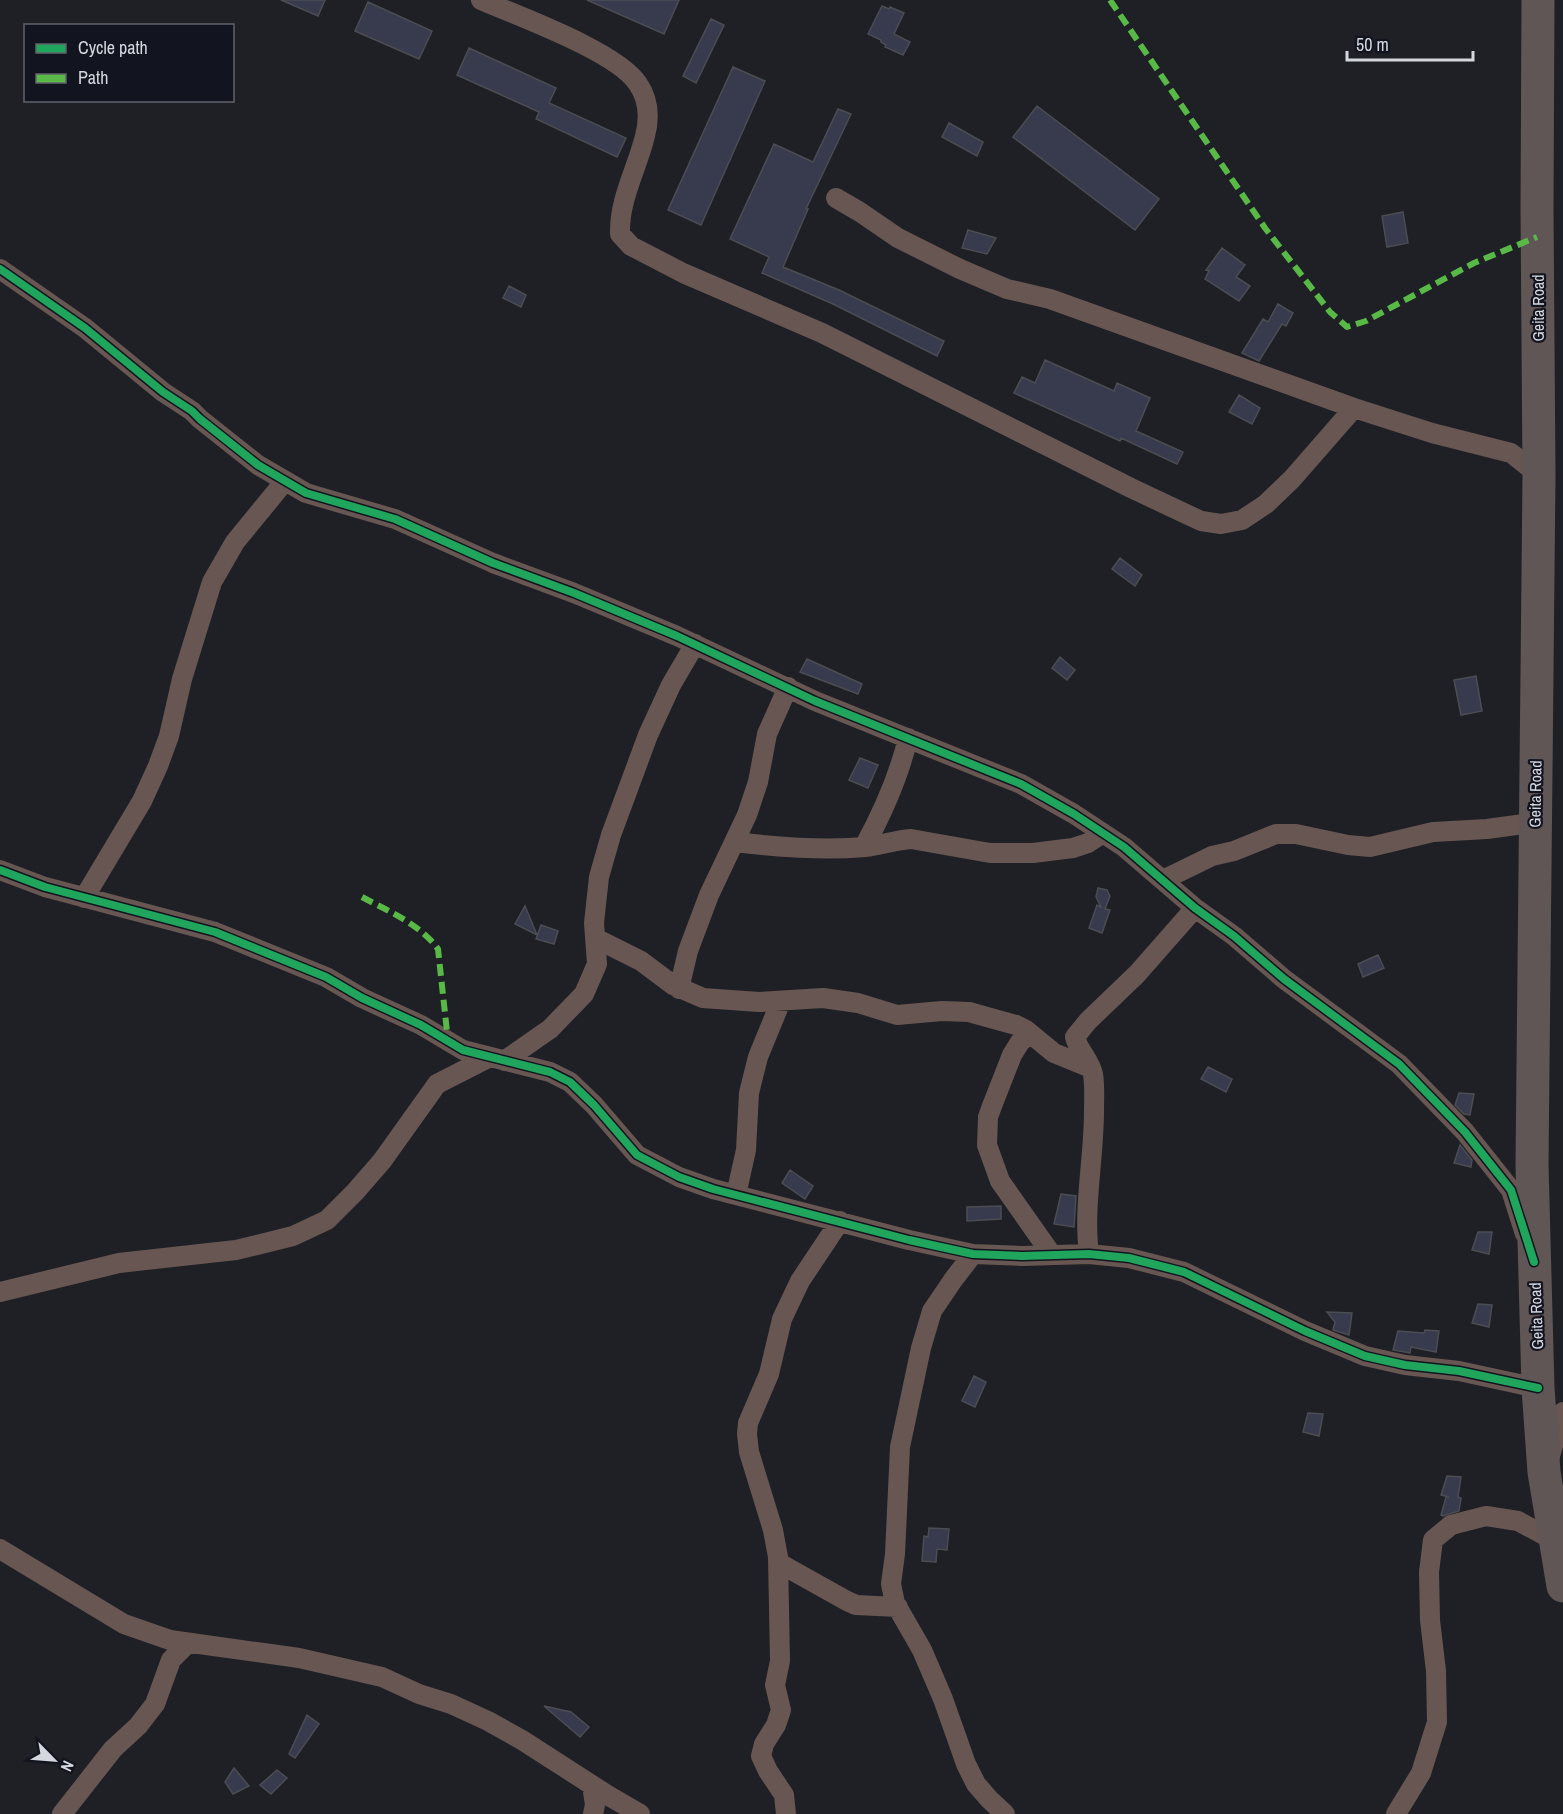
<svg xmlns="http://www.w3.org/2000/svg" width="1563" height="1814" font-family="'Archivo Narrow',sans-serif">
  <style>
    .building { fill: #373b4d; stroke: #4b4d52; stroke-width: 1.5 }
    .lines { fill: none; stroke-linecap: round; stroke-linejoin: round }
    .street { stroke: #685652; stroke-width: 20 }
    .highway { stroke: #605655; stroke-width: 33 }
    .quiet { stroke: #58b947; stroke-width: 6; stroke-dasharray: 12 6; stroke-linecap: butt }
    .cycleway-casing { stroke: #12151f; stroke-width: 11 }
    .cycleway { stroke: #20a55d; stroke-width: 8 }
    .labels { text-anchor: middle; stroke-width: 4.5; stroke-linejoin: round; paint-order: stroke }
    .street-label { font-size: 16px; fill: #d4d7dd; stroke: #12151f }
  </style>
  <rect width="100%" height="100%" fill="#1e2025"/>
  <path class="building" d="M 281,0 L 325,0 L 318,16 Z
    M 587,0 L 679,0 L 664,34 Z
    M 368,2 L 432,31 L 419,59 L 355,31 Z
    M 882,6 L 889,9 L 890,7 L 904,13 L 894,34 L 910,42 L 903,55 L 885,47 L 886,45 L 881,42 L 881,40 L 868,34 Z
    M 711,19 L 724,25 L 696,83 L 683,76 Z
    M 469,48 L 556,88 L 549,103 L 626,138 L 617,157 L 536,119 L 539,112 L 457,75 Z
    M 733,67 L 765,81 L 701,225 L 668,210 Z
    M 1037,106 L 1159,199 L 1135,230 L 1013,137 Z
    M 838,109 L 851,114 L 806,209 L 808,209 L 783,267 L 839,290 L 944,341 L 937,356 L 833,304 L 762,273 L 769,257 L 730,239 L 774,144 L 813,162 Z
    M 949,123 L 983,142 L 977,156 L 942,137 Z
    M 1403,212 L 1408,243 L 1387,247 L 1382,216 Z
    M 968,230 L 996,238 L 987,254 L 962,248 Z
    M 1222,248 L 1245,265 L 1236,277 L 1250,286 L 1239,301 L 1205,279 L 1209,271 L 1206,270 Z
    M 509,286 L 526,295 L 521,307 L 503,298 Z
    M 1278,304 L 1293,313 L 1286,326 L 1282,324 L 1259,361 L 1242,353 L 1263,319 L 1268,322 Z
    M 1045,360 L 1114,391 L 1117,383 L 1150,398 L 1136,431 L 1183,452 L 1177,464 L 1121,438 L 1120,441 L 1014,393 L 1022,377 L 1035,383 Z
    M 1239,395 L 1260,408 L 1252,424 L 1229,412 Z
    M 1120,558 L 1142,575 L 1135,586 L 1112,569 Z
    M 1060,657 L 1075,670 L 1067,680 L 1052,668 Z
    M 807,659 L 862,684 L 858,694 L 800,672 Z
    M 1476,676 L 1482,711 L 1461,715 L 1454,680 Z
    M 860,758 L 878,765 L 868,788 L 849,780 Z
    M 1098,888 L 1107,890 L 1110,896 L 1105,909 L 1110,910 L 1102,933 L 1089,928 L 1097,905 L 1101,907 L 1096,897 Z
    M 525,906 L 537,935 L 515,924 Z
    M 541,925 L 558,931 L 554,944 L 536,939 Z
    M 1378,955 L 1384,968 L 1363,977 L 1358,964 Z
    M 1208,1067 L 1232,1079 L 1226,1092 L 1201,1079 Z
    M 1459,1093 L 1474,1094 L 1470,1115 L 1464,1114 L 1455,1105 Z
    M 1460,1145 L 1472,1160 L 1471,1167 L 1454,1163 Z
    M 790,1170 L 813,1186 L 805,1199 L 782,1183 Z
    M 1061,1194 L 1076,1196 L 1074,1227 L 1054,1224 Z
    M 1001,1206 L 1001,1219 L 967,1221 L 967,1207 Z
    M 1478,1232 L 1492,1232 L 1489,1254 L 1472,1250 Z
    M 1478,1304 L 1492,1305 L 1489,1327 L 1472,1323 Z
    M 1327,1312 L 1352,1313 L 1349,1335 L 1333,1330 L 1335,1322 Z
    M 1425,1330 L 1439,1331 L 1436,1352 L 1411,1347 L 1410,1353 L 1393,1350 L 1398,1331 L 1424,1333 Z
    M 974,1376 L 986,1382 L 975,1407 L 962,1401 Z
    M 1308,1413 L 1323,1414 L 1319,1436 L 1303,1432 Z
    M 1447,1476 L 1461,1477 L 1458,1497 L 1461,1498 L 1459,1511 L 1443,1516 L 1441,1515 L 1446,1497 L 1449,1497 L 1441,1495 Z
    M 929,1528 L 949,1529 L 947,1550 L 937,1549 L 936,1562 L 922,1561 L 924,1536 L 928,1537 Z
    M 544,1706 L 571,1712 L 589,1727 L 580,1737 Z
    M 307,1715 L 319,1724 L 295,1758 L 289,1754 Z
    M 234,1768 L 249,1786 L 233,1794 L 225,1782 Z
    M 277,1770 L 287,1778 L 271,1794 L 260,1785 Z"/>
  <g class="lines">
    <path class="street" d="M 481,0 C 518,16 618,52 638,84 C 649,100 650,117 645,136 C 637,169 619,199 620,234 L 631,246 L 683,273 L 822,333 L 1131,488 L 1201,521 L 1221,524 L 1242,520 L 1266,504 L 1292,479 L 1354,408
      M 836,198 L 860,212 L 898,238 L 960,269 L 1007,289 L 1050,299 L 1354,408 L 1432,433 L 1511,453 L 1539,475
      M 0,269 L 85,328 L 163,392 L 192,411 L 200,419 L 258,465 L 306,493 L 395,519 L 493,563 L 574,593 L 677,636 L 815,701 L 1021,784 L 1074,814 L 1124,847 L 1195,908 L 1234,936 L 1284,979 L 1399,1064 L 1465,1132 L 1511,1190 L 1525,1234
      M 734,842 C 777,847 822,851 865,847 C 880,846 895,840 911,839 L 990,853 L 1033,853 L 1073,848 L 1088,843 L 1103,833
      M 864,847 C 883,812 899,776 908,738
      M 0,870 L 45,887 L 215,932 L 326,977 L 362,998 L 421,1025 L 463,1050 L 550,1072 L 570,1082 L 594,1105 L 637,1155 L 679,1177 L 713,1189 L 909,1240 L 973,1254 L 1022,1256 L 1089,1254 L 1129,1258 L 1184,1272 L 1305,1331 L 1365,1356 L 1405,1365 L 1459,1371 L 1538,1388
      M 1163,880 L 1212,856 L 1234,851 L 1276,834 L 1296,834 L 1348,845 L 1370,847 L 1433,832 L 1487,829 L 1530,823 L 1534,830
      M 84,898 L 142,801 L 158,766 L 169,736 L 182,679 L 212,582 L 235,542 L 285,481
      M 595,938 L 641,961 L 673,985 L 703,998 L 759,1002 L 823,998 L 858,1003 L 897,1015 L 942,1011 L 969,1012 L 1016,1025 L 1026,1030 L 1054,1053 L 1091,1068
      M 679,989 L 688,951 L 709,895 L 747,815 L 758,782 L 767,734 L 788,687
      M 1030,1034 L 1020,1042 L 1012,1055 L 992,1106 L 988,1117 L 987,1145 L 1000,1181 L 1052,1255
      M 504,1061 L 550,1029 L 584,994 L 597,964 L 594,923 L 599,877 L 611,835 L 648,735 L 671,685 L 695,644
      M 736,1195 L 746,1150 L 749,1093 L 758,1057 L 781,1001
      M 973,1254 L 953,1280 L 932,1311 L 921,1348 L 900,1447 L 895,1554 L 891,1584 L 895,1603 L 922,1650 L 943,1699 L 966,1764 L 976,1784 L 989,1799 L 1005,1814
      M 1089,1254 C 1083,1208 1094,1158 1094,1111 C 1094,1099 1095,1086 1093,1074 C 1090,1060 1078,1050 1075,1037 L 1088,1021 L 1137,974 L 1195,908
      M 0,1292 L 119,1263 L 236,1250 L 257,1245 L 293,1236 L 327,1220 L 355,1192 L 382,1161 L 437,1084 L 488,1058
      M 1550,1456 L 1563,1412
      M 0,1549 L 124,1624 L 170,1640 L 299,1658 L 382,1677 L 419,1694 L 451,1704 L 488,1721 L 522,1740 L 609,1796 L 640,1814
      M 779,1563 L 847,1601 L 856,1605 L 898,1607
      M 592,1785 L 595,1805 L 593,1814
      M 62,1814 L 113,1749 L 138,1726 L 155,1704 L 171,1660 L 188,1643
      M 786,1814 L 784,1795 L 768,1771 L 761,1756 L 764,1744 L 776,1725 L 781,1710 L 775,1685 L 780,1661 L 778,1557 L 773,1530 L 749,1452 L 747,1434 L 748,1423 L 769,1374 L 782,1319 L 800,1281 L 840,1221
      M 1396,1814 L 1421,1773 L 1437,1722 L 1436,1671 L 1430,1620 L 1429,1572 L 1433,1540 L 1451,1525 L 1486,1516 L 1518,1521 L 1555,1541"/>
    <path class="highway" d="M 1538,0 L 1537,208 L 1539,475 L 1532,1165 L 1538,1388 L 1544,1472 L 1563,1586"/>
    <path class="quiet" d="M 1110,0 L 1265,228 L 1330,312 L 1347,327 L 1366,321 L 1474,263 L 1537,237
      M 362,897 C 388,911 420,924 438,949 L 448,1041"/>
    <g class="cycleway-casing">
      <path id="cycleway" d="M 0,269 L 85,328 L 163,392 L 192,411 L 200,419 L 258,465 L 306,493 L 395,519 L 493,563 L 574,593 L 677,636 L 815,701 L 1021,784 L 1074,814 L 1124,847 L 1195,908 L 1234,936 L 1284,979 L 1399,1064 L 1465,1132 L 1511,1190 L 1534,1262
        M 0,870 L 45,887 L 215,932 L 326,977 L 362,998 L 421,1025 L 463,1050 L 550,1072 L 570,1082 L 594,1105 L 637,1155 L 679,1177 L 713,1189 L 909,1240 L 973,1254 L 1022,1256 L 1089,1254 L 1129,1258 L 1184,1272 L 1305,1331 L 1365,1356 L 1405,1365 L 1459,1371 L 1538,1388"/>
    </g>
    <use href="#cycleway" class="cycleway"/>
  </g>
  <g class="labels">
    <g class="street-label">
      <text transform="translate(1538 308) rotate(-90)" y="6">Geita Road</text>
      <text transform="translate(1535 794) rotate(-89)" y="6">Geita Road</text>
      <text transform="translate(1536 1316) rotate(-92)" y="6">Geita Road</text>
    </g>
  </g>
  <rect x="24" y="24" width="210" height="78" fill="#12151f" stroke="#60636b" stroke-width="1.5"/>
  <rect x="36" y="44" width="30" height="9" fill="#20a55d" stroke="#60636b" stroke-width="1.5"/>
  <text x="78" y="54" font-size="18" fill="#d4d7dd">Cycle path</text>
  <rect x="36" y="74" width="30" height="9" fill="#58b947" stroke="#60636b" stroke-width="1.5"/>
  <text x="78" y="84" font-size="18" fill="#d4d7dd">Path</text>
  <g transform="translate(54 1760) rotate(115)" stroke="#12151f" stroke-width="4.5" paint-order="stroke">
  <path d="M0-4.5L10 22L0 15L-10 22Z" fill="#d4d7dd"/>
  <text y="-9" font-size="16" font-weight="bold" text-anchor="middle" fill="#d4d7dd">N</text>
  </g>
  <path d="M1347 51v9h126v-9" fill="none" stroke="#d4d7dd" stroke-width="3"/>
  <text x="1356" y="51" font-size="18" fill="#d4d7dd" stroke="#12151f" stroke-width="4.5" paint-order="stroke">50 m</text>
</svg>
